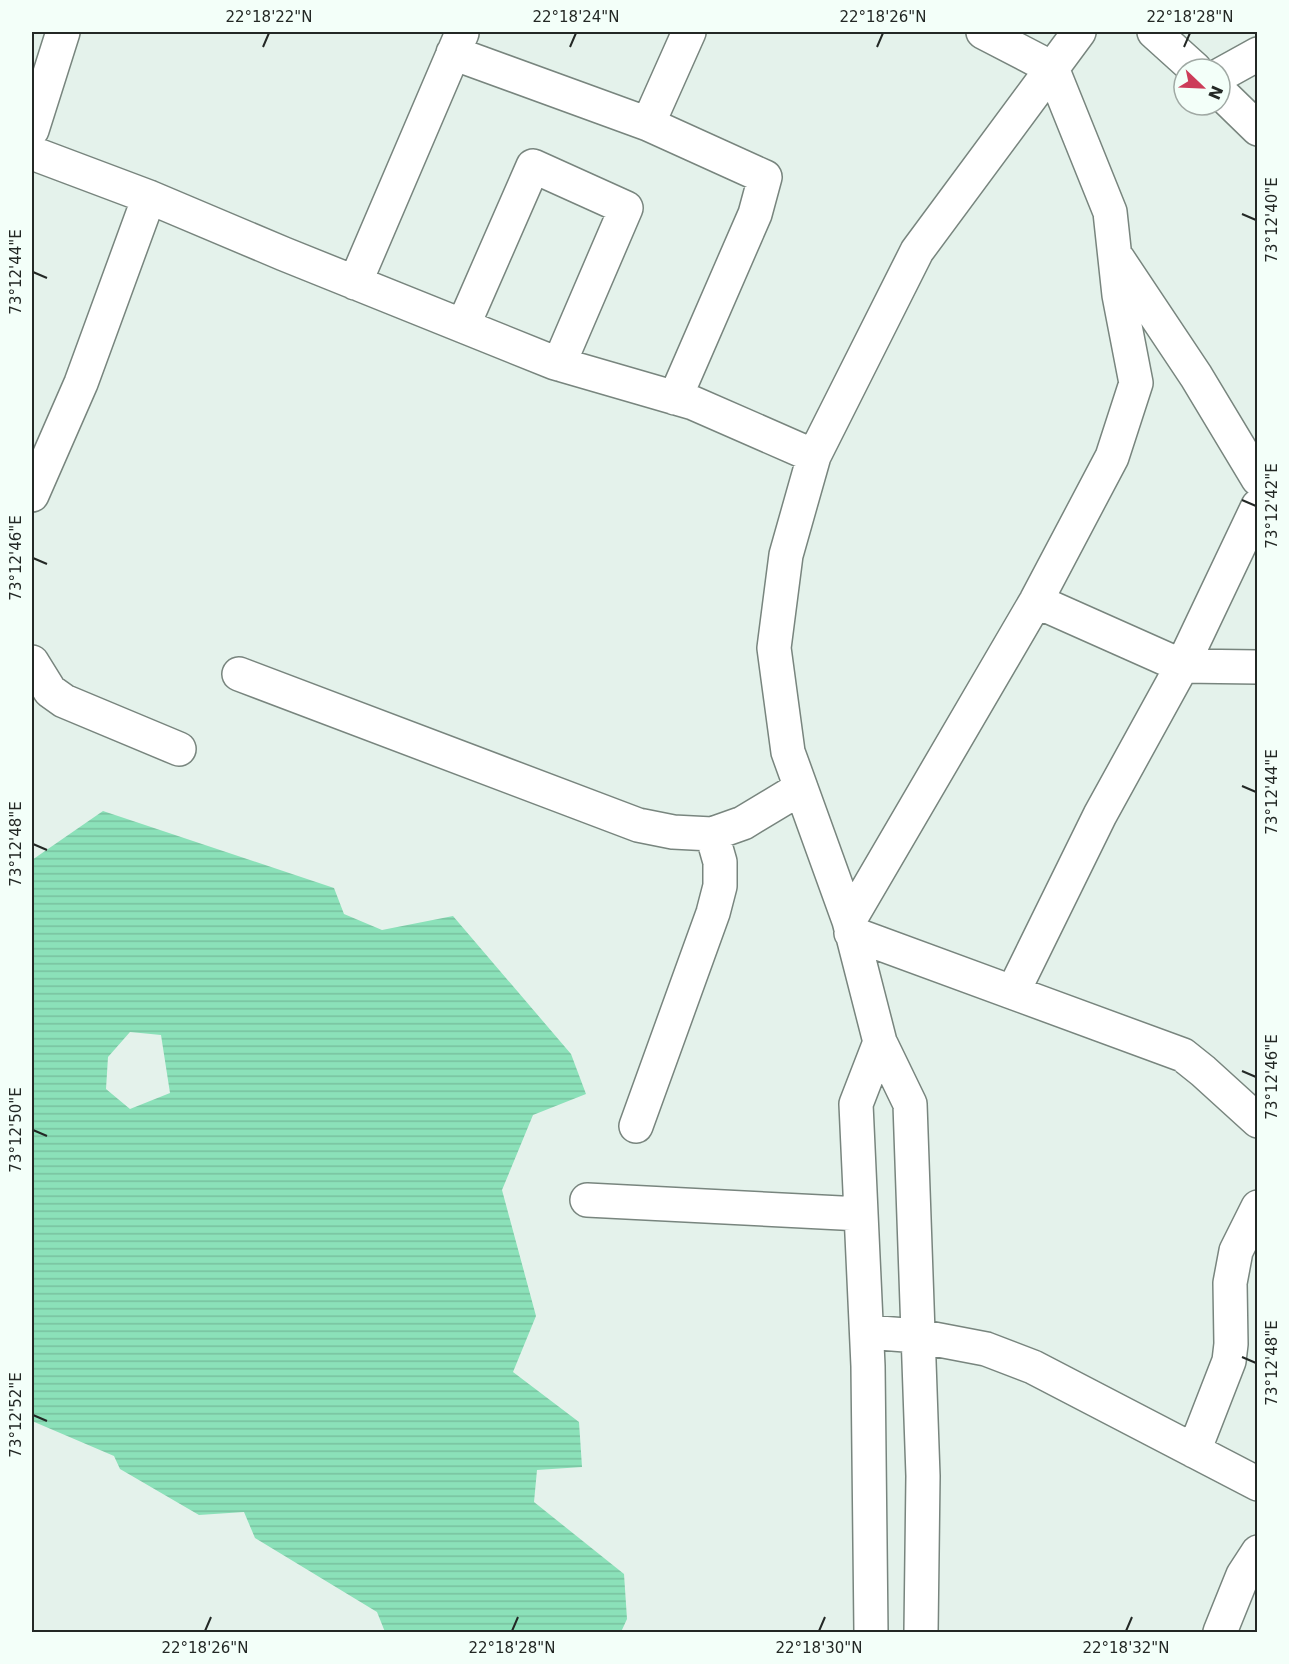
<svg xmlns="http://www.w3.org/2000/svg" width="1289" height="1664" font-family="'DejaVu Sans',sans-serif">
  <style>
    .water { fill: url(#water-rules); fill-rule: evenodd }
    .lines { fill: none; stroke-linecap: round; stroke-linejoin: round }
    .minor-casing { stroke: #78857e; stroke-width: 36 }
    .minor { stroke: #fff; stroke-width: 33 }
    .ticks { fill: none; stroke: #232825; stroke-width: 2 }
    .neatline { fill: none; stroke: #232825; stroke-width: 2 }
    .ticks-label { font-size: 15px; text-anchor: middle; fill: #232825 }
  </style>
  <defs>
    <pattern id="water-rules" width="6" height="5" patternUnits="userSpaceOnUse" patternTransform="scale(1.5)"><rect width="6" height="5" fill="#8be1b9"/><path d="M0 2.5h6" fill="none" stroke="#78c19f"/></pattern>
  </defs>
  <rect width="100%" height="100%" fill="#e4f2eb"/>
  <path class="water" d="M 103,811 L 334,888 L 344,914 L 382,930 L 453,916 L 571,1054 L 586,1094 L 533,1115 L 502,1190 L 536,1316 L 513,1372 L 579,1422 L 582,1467 L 537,1470 L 534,1502 L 624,1574 L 627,1619 L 621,1632 L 385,1632 L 377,1612 L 255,1538 L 244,1512 L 199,1515 L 120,1469 L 114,1456 L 32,1421 L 32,860 ZM 130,1032 L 161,1035 L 170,1093 L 130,1109 L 106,1089 L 108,1057 Z"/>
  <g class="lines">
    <g class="minor-casing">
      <path id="minor" d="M 1154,32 L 1195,69
        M 453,53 L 648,124 L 765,177 L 755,214 L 675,398
        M 1220,75 L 1258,54
        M 1220,92 L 1258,129
        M 648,124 L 689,32
        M 32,130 L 63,32
        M 32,153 L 149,197 L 284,254 L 555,363 L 693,403 L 814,456
        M 1118,259 L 1196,376 L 1258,479
        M 355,283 L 462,33
        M 463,326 L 533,166 L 626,208 L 559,364
        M 32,495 L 81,383 L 149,197
        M 1036,601 L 1182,666 L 1258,667
        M 32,662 L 50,691 L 64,701 L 179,749
        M 239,674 L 638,825 L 673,832 L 712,834 L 743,823 L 801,788
        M 849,921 L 1036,601 L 1112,457 L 1136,383 L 1119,295 L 1110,212 L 1052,68 L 983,32
        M 851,933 L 1183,1055 L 1203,1071 L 1258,1121
        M 1013,992 L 1100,815 L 1182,666 L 1258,506
        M 636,1126 L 713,913 L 720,886 L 720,862 L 712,834
        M 587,1200 L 861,1214
        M 867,1332 L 918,1336 L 986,1349 L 1033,1367 L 1258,1484
        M 1194,1451 L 1229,1361 L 1231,1344 L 1230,1283 L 1236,1251 L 1258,1207
        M 871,1632 L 868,1366 L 856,1104 L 880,1042
        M 921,1632 L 923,1476 L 910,1104 L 880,1042 L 849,921 L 788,752 L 774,648 L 786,555 L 814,456 L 917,251 L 1079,32
        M 1220,1632 L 1243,1575 L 1258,1552"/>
    </g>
    <use href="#minor" class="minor"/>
  </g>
  <path class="ticks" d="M 263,47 L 269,33M 570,47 L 576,33M 877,47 L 883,33M 1184,47 L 1190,33M 1242,214 L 1256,220M 33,272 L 47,278M 1242,500 L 1256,506M 33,558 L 47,564M 1242,786 L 1256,792M 33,844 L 47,850M 1242,1071 L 1256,1077M 33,1130 L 47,1136M 1242,1357 L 1256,1363M 33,1415 L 47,1421M 205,1631 L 211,1617M 512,1631 L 518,1617M 819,1631 L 825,1617M 1126,1631 L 1132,1617"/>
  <rect width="1289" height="1664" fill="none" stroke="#f3fff9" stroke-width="66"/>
  <g transform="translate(1202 87) rotate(113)"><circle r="28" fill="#f3fff9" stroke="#a0a9a4" stroke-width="1.5"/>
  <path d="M0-4.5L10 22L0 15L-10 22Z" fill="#cc3c59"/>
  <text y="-9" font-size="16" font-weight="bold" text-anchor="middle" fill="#232825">N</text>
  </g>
  <rect x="33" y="33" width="1223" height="1598" class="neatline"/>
  <g class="ticks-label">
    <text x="269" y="22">22°18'22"N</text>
    <text x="576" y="22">22°18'24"N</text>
    <text x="883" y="22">22°18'26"N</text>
    <text x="1190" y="22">22°18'28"N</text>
    <text transform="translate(1272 220) rotate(-90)" y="5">73°12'40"E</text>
    <text transform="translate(16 272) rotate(-90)" y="5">73°12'44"E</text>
    <text transform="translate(1272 506) rotate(-90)" y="5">73°12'42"E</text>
    <text transform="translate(16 558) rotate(-90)" y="5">73°12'46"E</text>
    <text transform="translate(1272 792) rotate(-90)" y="5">73°12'44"E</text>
    <text transform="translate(16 844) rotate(-90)" y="5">73°12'48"E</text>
    <text transform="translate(1272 1077) rotate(-90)" y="5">73°12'46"E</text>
    <text transform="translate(16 1130) rotate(-90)" y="5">73°12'50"E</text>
    <text transform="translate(1272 1363) rotate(-90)" y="5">73°12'48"E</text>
    <text transform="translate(16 1415) rotate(-90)" y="5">73°12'52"E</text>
    <text x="205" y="1653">22°18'26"N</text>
    <text x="512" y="1653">22°18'28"N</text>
    <text x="819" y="1653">22°18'30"N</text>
    <text x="1126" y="1653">22°18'32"N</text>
  </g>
</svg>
